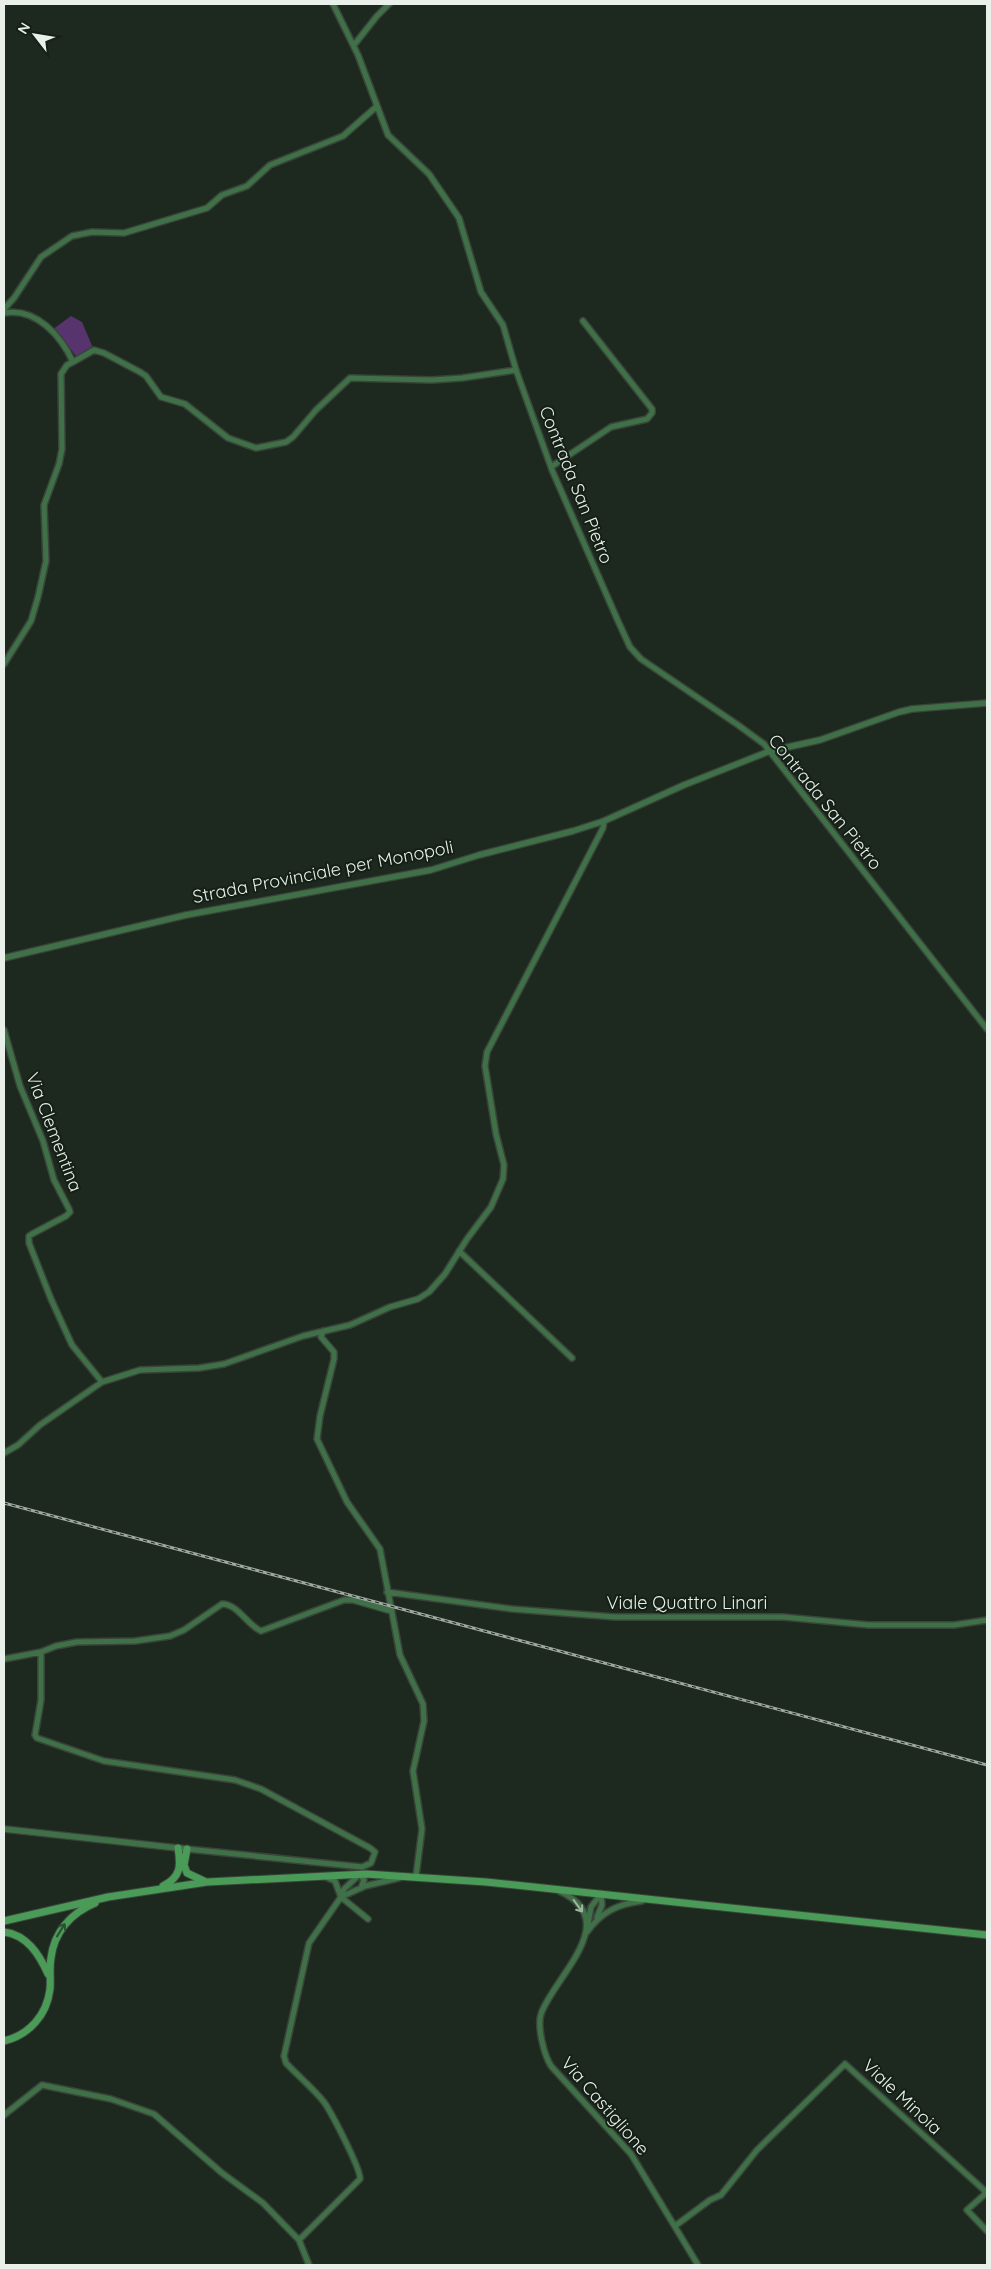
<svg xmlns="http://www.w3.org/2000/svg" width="991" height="2269" font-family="Quicksand,sans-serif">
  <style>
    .green { fill: #57346d }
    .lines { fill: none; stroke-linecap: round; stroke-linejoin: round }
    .minor-casing { stroke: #39453a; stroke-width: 8 }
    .tertiary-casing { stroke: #39453a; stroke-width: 8 }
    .secondary-casing { stroke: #39453a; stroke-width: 9 }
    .minor { stroke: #407047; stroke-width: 5 }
    .tertiary { stroke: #407047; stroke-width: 5.5 }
    .secondary { stroke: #4a9a58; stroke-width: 7 }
    .rail-casing { stroke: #9fa8a0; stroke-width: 3 }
    .rail { stroke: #141f15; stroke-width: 1; stroke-dasharray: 4; stroke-linecap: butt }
    .oneway { stroke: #9cb6a0 }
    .oneway2 { stroke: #2a5030 }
    .labels { text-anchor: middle; stroke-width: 4; stroke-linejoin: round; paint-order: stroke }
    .street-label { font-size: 18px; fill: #e8f0e9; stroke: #141f15 }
  </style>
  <rect width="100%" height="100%" fill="#1d291e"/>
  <path class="green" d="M 71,316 L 82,322 L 93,348 L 80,357 L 76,356 L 59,334 L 52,330 Z"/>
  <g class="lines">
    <g class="minor-casing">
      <path id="minor" d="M 333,4 L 358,55 L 388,135 L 429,174 L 459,218 L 481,292 L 503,325 L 516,370 L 552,470 L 618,621 L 630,647 L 641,659 L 738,725 L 764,744 L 987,1029
        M 354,45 L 377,16 L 389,4
        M 4,309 L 14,298 L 41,257 L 72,236 L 92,232 L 124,233 L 207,208 L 222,195 L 247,186 L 270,165 L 343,136 L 376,107
        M 4,313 C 36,307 61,336 73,362 L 67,365 L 61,374 L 62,449 L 59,464 L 44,505 L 46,561 L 38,597 L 31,621 L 4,664
        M 73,362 L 94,350 L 104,353 L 140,372 L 146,376 L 161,397 L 185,404 L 228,438 L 256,448 L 286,442 L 293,437 L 316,410 L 350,378 L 432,380 L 462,378 L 516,370
        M 551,467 L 611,427 L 647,419 L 652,413 L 652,409 L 583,321
        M 4,1030 L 20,1086 L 43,1141 L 54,1180 L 69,1209 L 70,1212 L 66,1216 L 32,1234 L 29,1236 L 29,1243 L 51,1299 L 72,1345 L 102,1382
        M 459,1251 L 572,1358
        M 323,1331 L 321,1337 L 334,1352 L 334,1359 L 320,1416 L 317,1439 L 347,1502 L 380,1549 L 400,1655 L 423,1704 L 424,1721 L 413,1771 L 422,1829 L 416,1876
        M 4,1453 L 18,1445 L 40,1425 L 102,1382 L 140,1370 L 199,1368 L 224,1364 L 303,1336 L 350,1325 L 390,1307 L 418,1299 L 429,1292 L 445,1274 L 467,1239 L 491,1207 L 503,1179 L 504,1165 L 496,1134 L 485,1066 L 487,1052 L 603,828 L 604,821
        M 387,1592 L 512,1609 L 615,1617 L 783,1617 L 869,1625 L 954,1625 L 987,1620
        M 41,1652 L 41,1700 L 35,1735 L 37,1738 L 104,1761 L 235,1780 L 261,1789 L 370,1848 L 375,1852 L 371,1863 L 362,1867 L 187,1849
        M 4,1659 L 41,1652 L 56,1646 L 77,1642 L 135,1641 L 170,1636 L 184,1630 L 222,1604 C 238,1604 247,1625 261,1631 L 344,1600 L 353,1600 L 391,1611
        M 326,1877 L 335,1881 L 341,1897
        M 559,1891 C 625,1920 553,1978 541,2014 C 537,2027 544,2055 551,2066 L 631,2154 L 698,2265
        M 341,1897 L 365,1886 L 399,1878
        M 341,1897 L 368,1919
        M 597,1917 L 602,1905 L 601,1894
        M 588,1924 L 591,1907 L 601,1894
        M 587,1932 C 601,1912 618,1904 642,1901
        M 4,2115 L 42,2085 L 111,2099 L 154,2114 L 222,2173 L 263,2203 L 299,2240 L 309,2265
        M 675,2226 L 710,2200 L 721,2195 L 757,2150 L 845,2064 L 984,2190 L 985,2194 L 967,2210 L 987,2231
        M 299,2240 L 360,2179 C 361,2169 331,2112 324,2102 C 313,2088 298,2076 286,2063 L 284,2056 L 309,1943 L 341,1897 L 344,1889 L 360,1874 L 364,1880 L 361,1888"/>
    </g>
    <g class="tertiary-casing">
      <path id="tertiary" d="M 4,958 L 186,915 L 431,870 L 479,855 L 573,831 L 604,821 L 684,785 L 770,751 L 820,740 L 899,712 L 912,709 L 987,703
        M 4,1829 L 187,1849"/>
    </g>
    <g class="secondary-casing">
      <path id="secondary" d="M 187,1849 L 184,1865 L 187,1873 L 204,1881
        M 163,1886 C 181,1877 181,1866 178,1848
        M 4,1921 L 108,1897 L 207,1882 L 366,1874 L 486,1882 L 987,1935
        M 4,1932 C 27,1935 39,1954 48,1974
        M 4,2041 C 29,2035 47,2015 50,1989 C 51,1979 49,1969 51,1958 C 54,1932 71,1913 95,1903"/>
    </g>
    <use href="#minor" class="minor"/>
    <use href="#tertiary" class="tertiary"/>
    <use href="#secondary" class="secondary"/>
    <g class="rail-casing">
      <path id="rail" d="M 4,1503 L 987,1765"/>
    </g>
    <use href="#rail" class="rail"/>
  </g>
  <defs><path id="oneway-shaft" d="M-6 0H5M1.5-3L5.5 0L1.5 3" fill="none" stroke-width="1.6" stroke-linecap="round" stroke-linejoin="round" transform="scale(1.25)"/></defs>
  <use class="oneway" href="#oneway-shaft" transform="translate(578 1906) rotate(54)"/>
  <use class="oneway2" href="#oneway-shaft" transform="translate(61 1930) rotate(-58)"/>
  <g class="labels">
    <g class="street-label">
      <text transform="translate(576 485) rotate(68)" y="6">Contrada San Pietro</text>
      <text transform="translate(825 802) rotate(51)" y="6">Contrada San Pietro</text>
      <text transform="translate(323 872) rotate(-11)" y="6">Strada Provinciale per Monopoli</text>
      <text transform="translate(54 1132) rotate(69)" y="6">Via Clementina</text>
      <text x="687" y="1609">Viale Quattro Linari</text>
      <text transform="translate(902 2097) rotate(43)" y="6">Viale Minoia</text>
      <text transform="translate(605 2106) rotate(49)" y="6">Via Castiglione</text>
    </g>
  </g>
  <rect width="991" height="2269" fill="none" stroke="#e8f0e9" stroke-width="10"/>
  <g transform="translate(35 35) rotate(301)" stroke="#141f15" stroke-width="4" paint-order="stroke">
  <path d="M0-4L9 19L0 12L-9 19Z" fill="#e8f0e9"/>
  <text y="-8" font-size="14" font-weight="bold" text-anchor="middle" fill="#e8f0e9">N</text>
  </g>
</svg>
